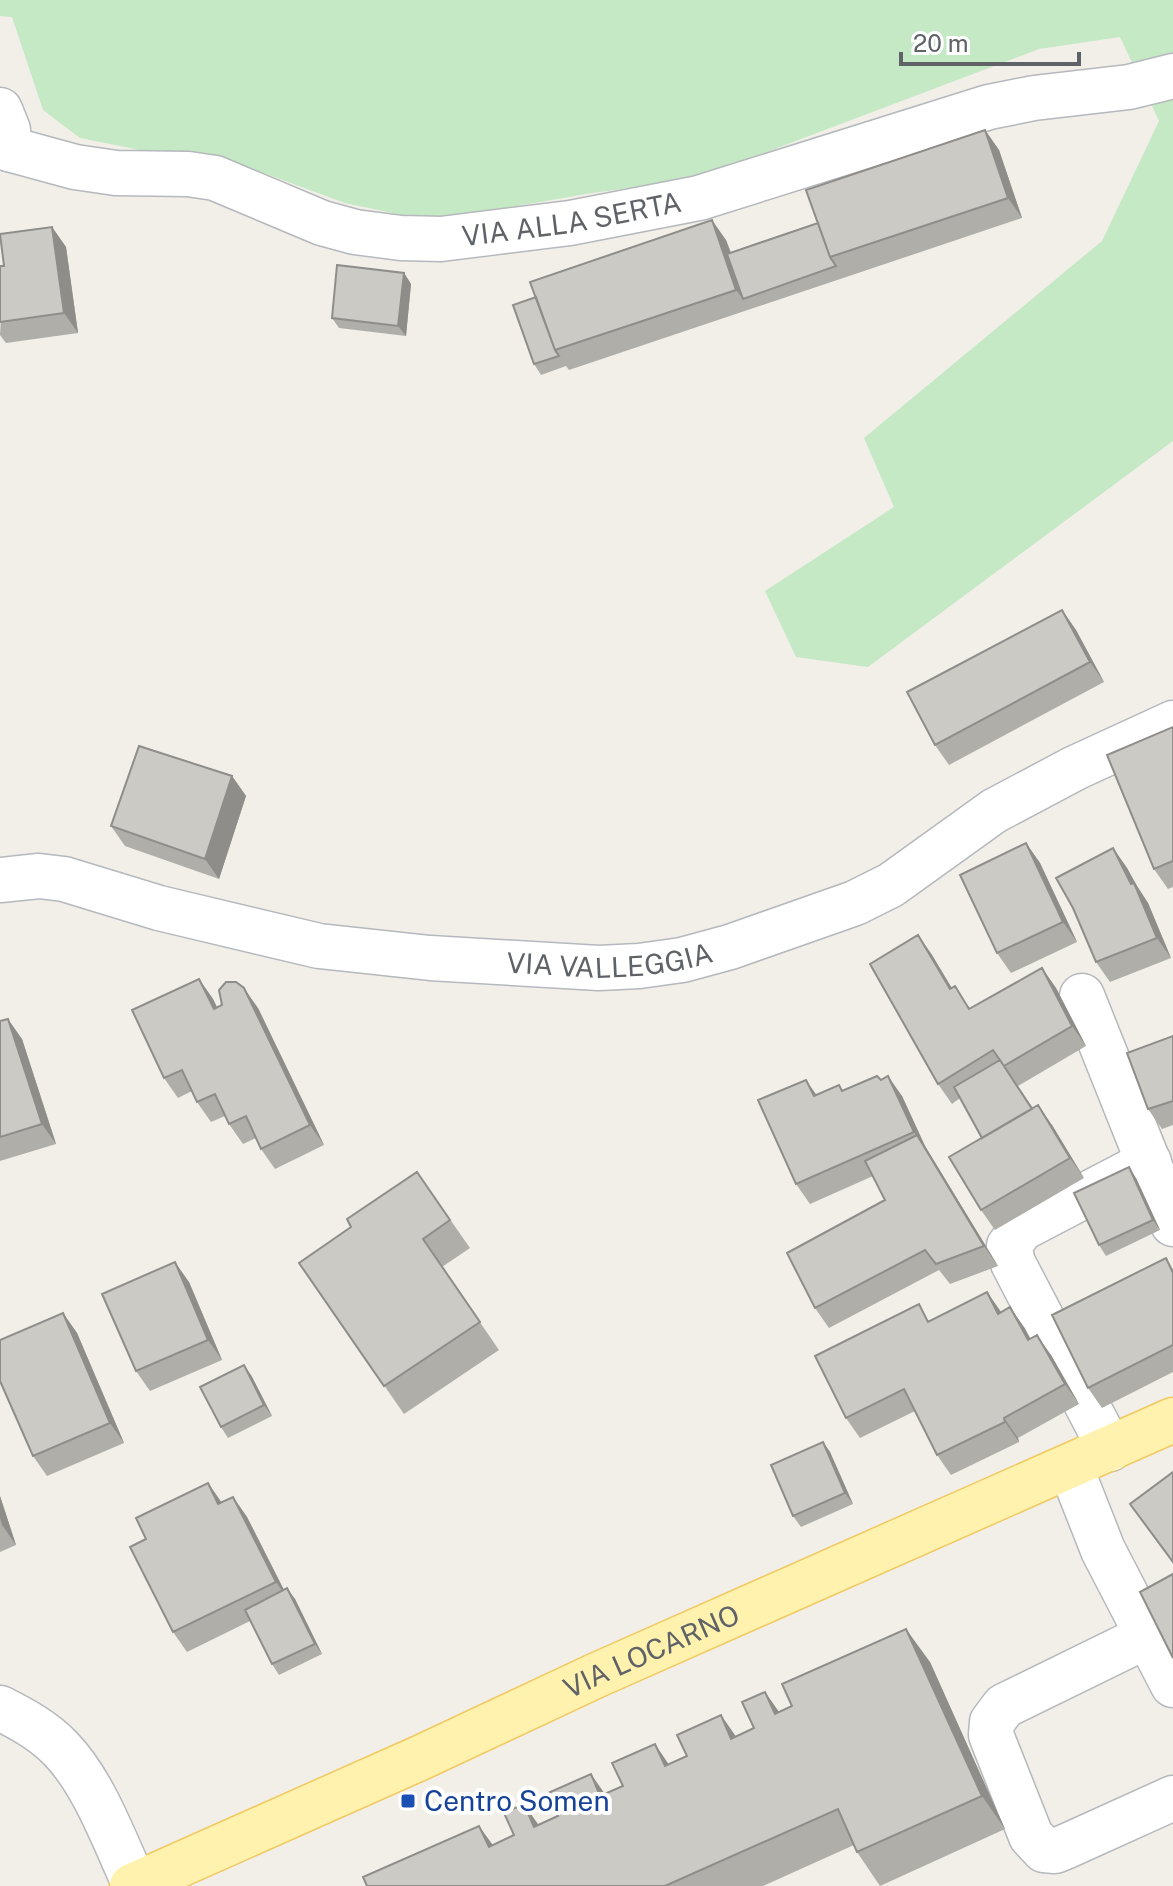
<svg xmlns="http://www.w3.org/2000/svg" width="1173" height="1886" font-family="'Public Sans',sans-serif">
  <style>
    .green { fill: #c5e8c5 }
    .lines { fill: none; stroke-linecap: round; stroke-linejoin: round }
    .minor-casing { stroke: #b5b8bc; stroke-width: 47 }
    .major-casing { stroke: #f2c960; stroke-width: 47 }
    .minor { stroke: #fff; stroke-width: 44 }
    .major { stroke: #fff2af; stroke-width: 44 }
    .wall { fill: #afaea9 }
    .shaded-wall { fill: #8f8d8a }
    .building { fill: #cccac5; stroke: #8f8d8a; stroke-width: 2 }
    .transit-dot { fill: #1a4fb4; stroke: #fff; stroke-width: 3 }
    .labels { text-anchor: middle; stroke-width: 8; stroke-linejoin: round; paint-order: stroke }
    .street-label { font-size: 28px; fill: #5f6368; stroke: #fff }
    .transit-label { font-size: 28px; fill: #164399; stroke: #fff; text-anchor: start }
  </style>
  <rect width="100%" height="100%" fill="#f1efe8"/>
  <path class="green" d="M 0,0 L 1173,0 L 1173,441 L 868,667 L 796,657 L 765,591 L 894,507 L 864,438 L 1102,241 L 1159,121 L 1120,37 L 1039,49 L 695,179 L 592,193 L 454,217 L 407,216 L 345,203 L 269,175 L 200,154 L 155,153 L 80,138 L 43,110 L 12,17 L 0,16 Z"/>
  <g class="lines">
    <g class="minor-casing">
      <g id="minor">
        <path d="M 0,110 L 8,130 L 9,149"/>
        <path id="s1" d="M 9,149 L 75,167 L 116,173 L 188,174 L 215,178 L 322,223 L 355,232 L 401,238 L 441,239 L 570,223 L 699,198 L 989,107 L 1034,98 L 1129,87 L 1173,76"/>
        <path id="s2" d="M 0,880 L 39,876 L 64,879 L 159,908 L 319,946 L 430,958 L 599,968 L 639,966 L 682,960 L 730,947 L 855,903 L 891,885 L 994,811 L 1075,768 L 1173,723"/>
        <path d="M 1082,996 L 1173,1224"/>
        <path d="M 1110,1449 L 1013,1263 L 1009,1246 L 1021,1229 L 1149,1162"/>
        <path d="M 1070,1466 L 1103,1550 L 1173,1685"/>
        <path d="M 1147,1636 L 1004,1706 L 992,1722 L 991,1735 L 1031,1836 L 1044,1850 L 1055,1851 L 1067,1846 L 1173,1798"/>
        <path d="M 0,1708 C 22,1719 44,1731 61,1749 C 94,1783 115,1842 135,1885"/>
      </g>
    </g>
    <g class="major-casing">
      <g id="major">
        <path id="s3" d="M 132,1886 L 422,1757 L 597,1675 L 1173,1420"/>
      </g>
    </g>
    <use href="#minor" class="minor"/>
    <use href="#major" class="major"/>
  </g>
  <path class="wall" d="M 985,130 L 999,150 L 1022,218 L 569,370 L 566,366 L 541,375 L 534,364 L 536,297 L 726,240 L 731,252 L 818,223 Z
    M 52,227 L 66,247 L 78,333 L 6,343 L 0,335 L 4,266 Z
    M 404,273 L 411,284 L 406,336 L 339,328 L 332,318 Z
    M 1062,610 L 1076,630 L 1104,682 L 949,765 L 935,745 Z
    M 1173,727 L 1173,887 L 1168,889 L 1154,869 Z
    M 232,776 L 246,796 L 219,879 L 125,846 L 111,826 Z
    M 1026,843 L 1040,863 L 1077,942 L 1011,973 L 997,953 Z
    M 1113,848 L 1127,868 L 1137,886 L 1148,903 L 1171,958 L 1110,982 L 1096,962 Z
    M 918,935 L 932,955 L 952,988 L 971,1009 L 1042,968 L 1056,988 L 1086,1046 L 1018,1086 L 1033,1108 L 1052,1125 L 1084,1178 L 995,1230 L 981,1210 L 982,1138 L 960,1098 L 952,1104 L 938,1084 Z
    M 199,979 L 213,999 L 217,1008 L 258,1008 L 324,1145 L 275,1169 L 261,1149 L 256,1138 L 243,1144 L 229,1124 L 225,1116 L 211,1122 L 197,1102 L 192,1091 L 178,1098 L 164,1078 Z
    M 0,1021 L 22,1039 L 56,1144 L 0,1161 Z
    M 1173,1036 L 1173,1125 L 1162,1129 L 1148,1109 Z
    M 843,1091 L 902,1096 L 925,1146 L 998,1266 L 950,1284 L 939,1270 L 829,1328 L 815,1308 L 885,1200 L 873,1176 L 810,1204 L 796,1184 L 817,1095 Z
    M 417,1172 L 470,1248 L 442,1267 L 499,1350 L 404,1414 L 299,1263 L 351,1227 Z
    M 1136,1178 L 1160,1230 L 1106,1256 L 1099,1245 Z
    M 1166,1258 L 1173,1269 L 1173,1372 L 1102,1408 L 1088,1388 Z
    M 189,1282 L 222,1360 L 150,1391 L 136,1371 Z
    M 987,1292 L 1001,1312 L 1024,1327 L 1030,1338 L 1051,1355 L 1079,1404 L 1018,1438 L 1019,1442 L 951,1475 L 937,1455 L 915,1411 L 860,1438 L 846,1418 L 931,1320 Z
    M 63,1313 L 77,1333 L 124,1443 L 47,1476 L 33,1456 Z
    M 251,1375 L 272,1416 L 228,1438 L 221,1427 Z
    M 823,1442 L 830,1452 L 853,1504 L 801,1527 L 793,1516 Z
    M 208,1483 L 221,1502 L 233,1497 L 247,1517 L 284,1590 L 295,1599 L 322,1654 L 279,1675 L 272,1664 L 250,1621 L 187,1652 L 173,1632 L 146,1539 Z
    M 0,1496 L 16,1545 L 0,1552 Z
    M 930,1662 L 1005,1829 L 880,1886 L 857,1852 L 854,1845 L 763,1886 L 367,1886 L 493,1845 L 669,1764 L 754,1728 L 765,1692 L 779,1712 Z"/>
  <path class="shaded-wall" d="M 985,130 L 999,150 L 1022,218 L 1008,198 Z
    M 712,220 L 726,240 L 746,298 L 743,299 L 736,290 Z
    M 52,227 L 66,247 L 78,333 L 64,313 Z
    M 404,273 L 411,284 L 406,336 L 398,326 Z
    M 1062,610 L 1076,630 L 1104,682 L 1090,662 Z
    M 232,776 L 246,796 L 219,879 L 205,859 Z
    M 1026,843 L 1040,863 L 1077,942 L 1063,922 Z
    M 1113,848 L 1127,868 L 1137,886 L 1148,903 L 1171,958 L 1157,938 Z
    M 918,935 L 932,955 L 964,1009 L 950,989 Z
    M 1042,968 L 1056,988 L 1086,1046 L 1072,1026 Z
    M 199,979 L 213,999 L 228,1029 L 214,1009 Z
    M 244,988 L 258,1008 L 324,1145 L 310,1125 Z
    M 8,1019 L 22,1039 L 56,1144 L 42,1124 Z
    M 888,1076 L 902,1096 L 925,1146 L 998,1266 L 984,1246 L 926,1150 L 914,1132 Z
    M 806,1080 L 820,1100 L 814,1096 Z
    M 1038,1105 L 1052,1125 L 1084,1178 L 1070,1158 Z
    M 1129,1167 L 1136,1178 L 1160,1230 L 1153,1220 Z
    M 175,1262 L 189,1282 L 222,1360 L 208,1340 Z
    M 987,1292 L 1001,1312 L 998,1314 Z
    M 1010,1307 L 1024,1327 L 1042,1360 L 1028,1340 Z
    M 63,1313 L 77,1333 L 124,1443 L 110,1423 Z
    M 1037,1335 L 1051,1355 L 1079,1404 L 1065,1384 Z
    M 244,1365 L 251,1375 L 272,1416 L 264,1405 Z
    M 1004,1418 L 1018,1438 L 1019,1442 L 1005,1422 Z
    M 823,1442 L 830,1452 L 853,1504 L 845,1493 Z
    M 208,1483 L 222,1503 L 218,1504 Z
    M 0,1496 L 16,1545 L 2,1525 L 0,1518 Z
    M 233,1497 L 247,1517 L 290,1602 L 276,1582 Z
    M 287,1588 L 295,1599 L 322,1654 L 315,1644 Z
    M 906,1629 L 930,1662 L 1005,1829 L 982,1796 Z
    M 765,1692 L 788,1725 L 775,1714 Z
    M 721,1715 L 744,1748 L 731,1739 Z
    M 655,1744 L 678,1778 L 665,1766 Z
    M 591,1774 L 614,1807 L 600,1796 Z
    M 524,1804 L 547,1837 L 534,1827 Z
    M 479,1826 L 503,1859 L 489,1847 Z"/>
  <path class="building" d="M 985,130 L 1008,198 L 830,257 L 806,190 Z
    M 712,220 L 736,290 L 555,350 L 530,282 Z
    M 818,223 L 830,257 L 836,266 L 743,299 L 727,254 Z
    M 52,227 L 64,313 L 0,322 L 0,266 L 4,266 L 0,234 Z
    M 337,265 L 404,273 L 398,326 L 332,318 Z
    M 536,297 L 555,350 L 559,356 L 534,364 L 513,305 Z
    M 1062,610 L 1090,662 L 935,745 L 907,692 Z
    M 1173,727 L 1173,861 L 1154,869 L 1107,755 Z
    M 139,746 L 232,776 L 205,859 L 111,826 Z
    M 1026,843 L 1063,922 L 997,953 L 960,875 Z
    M 1113,848 L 1131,884 L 1134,883 L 1157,938 L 1096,962 L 1073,908 L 1056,878 Z
    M 918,935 L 950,989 L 955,986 L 969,1009 L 1042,968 L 1072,1026 L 1004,1066 L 993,1050 L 938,1084 L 870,964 Z
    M 199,979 L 214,1009 L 222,1005 L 219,990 L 226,982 L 236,982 L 244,988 L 310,1125 L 261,1149 L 246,1116 L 229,1124 L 215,1094 L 197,1102 L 182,1070 L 164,1078 L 132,1010 Z
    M 8,1019 L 42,1124 L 0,1137 L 0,1021 Z
    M 1173,1036 L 1173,1101 L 1148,1109 L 1127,1053 Z
    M 1000,1060 L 1032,1109 L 982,1138 L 954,1087 Z
    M 877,1076 L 881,1080 L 888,1076 L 914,1132 L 796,1184 L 758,1100 L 806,1080 L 814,1096 L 839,1085 L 842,1091 Z
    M 1038,1105 L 1070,1158 L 981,1210 L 949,1157 Z
    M 917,1135 L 984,1246 L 936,1264 L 925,1250 L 815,1308 L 787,1253 L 885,1200 L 865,1161 Z
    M 1129,1167 L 1153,1220 L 1099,1245 L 1074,1193 Z
    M 417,1172 L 450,1220 L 423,1239 L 480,1322 L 384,1386 L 299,1263 L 351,1227 L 347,1219 Z
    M 1166,1258 L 1173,1273 L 1173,1345 L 1088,1388 L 1052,1315 Z
    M 175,1262 L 208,1340 L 136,1371 L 102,1294 Z
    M 987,1292 L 998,1314 L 1010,1307 L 1028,1340 L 1037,1335 L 1065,1384 L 1004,1418 L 1005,1422 L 937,1455 L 904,1389 L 846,1418 L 815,1356 L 919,1304 L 928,1322 Z
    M 63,1313 L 110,1423 L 33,1456 L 0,1381 L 0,1340 Z
    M 244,1365 L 264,1405 L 221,1427 L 200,1387 Z
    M 823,1442 L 845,1493 L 793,1516 L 771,1465 Z
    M 1173,1472 L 1173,1562 L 1130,1504 Z
    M 208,1483 L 218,1504 L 233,1497 L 276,1582 L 173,1632 L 130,1547 L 146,1539 L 136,1518 Z
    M 1173,1574 L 1173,1658 L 1140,1592 Z
    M 287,1588 L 315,1644 L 272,1664 L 245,1610 Z
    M 906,1629 L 982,1796 L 857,1852 L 838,1809 L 665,1886 L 367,1886 L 363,1877 L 479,1826 L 489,1847 L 514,1835 L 504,1813 L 524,1804 L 534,1827 L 558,1816 L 548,1793 L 591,1774 L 600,1796 L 623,1786 L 612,1763 L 655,1744 L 665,1766 L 687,1756 L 677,1735 L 721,1715 L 731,1739 L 754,1728 L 742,1702 L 765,1692 L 775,1714 L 792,1706 L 782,1684 Z"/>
  <rect class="transit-dot" x="400" y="1793" width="16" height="16" rx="4"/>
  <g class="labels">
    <g class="street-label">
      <text dy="10" stroke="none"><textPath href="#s1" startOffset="578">VIA ALLA SERTA</textPath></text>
      <text dy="10" stroke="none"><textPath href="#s2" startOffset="620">VIA VALLEGGIA</textPath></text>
      <text dy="10" stroke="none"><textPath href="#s3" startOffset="570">VIA LOCARNO</textPath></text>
    </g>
    <g class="transit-label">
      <text x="424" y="1811">Centro Somen</text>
    </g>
  </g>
  <path d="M901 52v12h178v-12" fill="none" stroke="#5f6368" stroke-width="4"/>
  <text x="913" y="52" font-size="24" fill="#5f6368" stroke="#ffffff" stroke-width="6" paint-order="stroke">20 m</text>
</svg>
